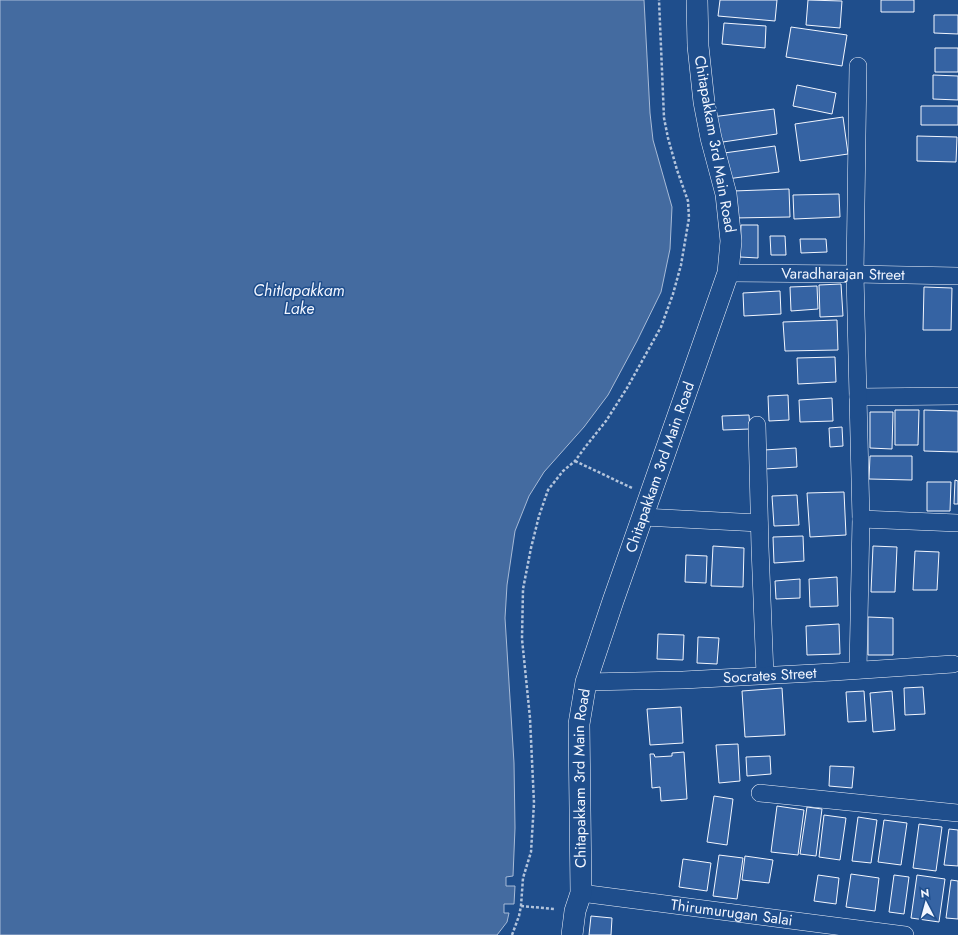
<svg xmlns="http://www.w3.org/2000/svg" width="958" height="935" font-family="Jost,sans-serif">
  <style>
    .water { fill: #446ba0; stroke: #a8bbd7 }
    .building { fill: #3563a3; stroke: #f2f6ff }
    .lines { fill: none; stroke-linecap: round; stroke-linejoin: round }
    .minor-casing { stroke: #f2f6ff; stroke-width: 18 }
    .tertiary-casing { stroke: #f2f6ff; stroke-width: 22 }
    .path { stroke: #b3c4dc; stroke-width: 2.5; stroke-dasharray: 3 2; stroke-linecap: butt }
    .minor { stroke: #1f4e8c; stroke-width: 17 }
    .tertiary { stroke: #1f4e8c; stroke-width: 21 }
    .labels { text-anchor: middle; stroke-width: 3; stroke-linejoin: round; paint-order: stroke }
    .street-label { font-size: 15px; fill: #f2f6ff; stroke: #1f4e8c }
    .water-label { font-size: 16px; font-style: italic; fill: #f2f6ff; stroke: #1f4e8c }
  </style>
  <rect width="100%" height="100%" fill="#1f4e8c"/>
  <path class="water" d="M 0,0 L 644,0 L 650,113 L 653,140 L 672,207 L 670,249 L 661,292 L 637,341 L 608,395 L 584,427 L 544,472 L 529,496 L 515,531 L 507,585 L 505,618 L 514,763 L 515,828 L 513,876 L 506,877 L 506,886 L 515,886 L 514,904 L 504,904 L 504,913 L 509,913 L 507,922 L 497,935 L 0,935 Z"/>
  <path class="building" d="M 720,0 L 777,0 L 775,21 L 718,16 Z
    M 808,0 L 842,1 L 840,28 L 806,25 Z
    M 881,0 L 914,0 L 914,12 L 881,12 Z
    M 934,15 L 958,15 L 958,34 L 934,33 Z
    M 724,23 L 766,26 L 765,48 L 722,44 Z
    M 791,27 L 847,35 L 842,66 L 786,57 Z
    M 935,48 L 958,48 L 958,72 L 935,72 Z
    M 933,75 L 958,76 L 958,100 L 933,99 Z
    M 797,85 L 836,93 L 832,114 L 793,106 Z
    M 921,106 L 958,106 L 958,125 L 921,125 Z
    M 774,109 L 777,134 L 716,143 L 712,117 Z
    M 843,117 L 848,154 L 800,161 L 795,124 Z
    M 917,136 L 957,137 L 956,162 L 917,161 Z
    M 775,146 L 779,172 L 727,179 L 724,153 Z
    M 789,189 L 790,217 L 734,218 L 733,191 Z
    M 839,194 L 840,217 L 794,219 L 793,195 Z
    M 741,225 L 758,225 L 758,258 L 740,257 Z
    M 770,236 L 785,236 L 786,255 L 771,255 Z
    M 800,239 L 826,239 L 827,252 L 801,253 Z
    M 841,284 L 843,316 L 820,317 L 819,285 Z
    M 817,286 L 818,309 L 791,311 L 790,287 Z
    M 924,287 L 952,288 L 951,330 L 923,330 Z
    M 780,291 L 781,314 L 744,316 L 743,293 Z
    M 837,320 L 838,350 L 785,351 L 783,322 Z
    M 835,357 L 836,382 L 798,384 L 797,358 Z
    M 788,395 L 789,420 L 769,421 L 768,396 Z
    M 832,398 L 833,421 L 800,422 L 799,400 Z
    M 895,410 L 919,410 L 918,445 L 895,445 Z
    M 924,410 L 958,411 L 958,452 L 924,451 Z
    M 870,412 L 893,412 L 892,449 L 870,448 Z
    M 749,415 L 750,429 L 723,430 L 722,416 Z
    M 842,427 L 843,446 L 830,447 L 829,428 Z
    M 796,448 L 797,467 L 765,469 L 764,450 Z
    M 870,456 L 912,456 L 912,480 L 869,479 Z
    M 955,480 L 958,481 L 958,504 L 954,504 Z
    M 927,482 L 951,482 L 950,511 L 927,511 Z
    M 844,492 L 846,535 L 810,537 L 807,493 Z
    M 797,495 L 799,525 L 774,526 L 772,496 Z
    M 803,536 L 804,561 L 774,563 L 773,537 Z
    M 713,546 L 744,548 L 743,587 L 711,586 Z
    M 873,546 L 897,547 L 895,592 L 871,592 Z
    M 915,551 L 939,552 L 937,590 L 913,590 Z
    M 686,555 L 707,556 L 706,583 L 685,582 Z
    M 837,577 L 838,606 L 810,607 L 809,579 Z
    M 800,579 L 800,598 L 776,599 L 775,581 Z
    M 868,617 L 893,618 L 893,655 L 868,655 Z
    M 839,624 L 840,654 L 807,655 L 806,626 Z
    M 658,634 L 684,635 L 683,660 L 657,659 Z
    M 698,637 L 719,638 L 717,664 L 697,663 Z
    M 923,687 L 925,714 L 905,715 L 904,688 Z
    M 782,688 L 785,735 L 745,737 L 742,691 Z
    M 864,691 L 866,721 L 848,722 L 846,692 Z
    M 892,691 L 895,730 L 873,732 L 870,693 Z
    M 681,707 L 683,743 L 650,745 L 647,709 Z
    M 738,744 L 740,781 L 719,783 L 716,745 Z
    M 684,752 L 687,799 L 661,801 L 660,787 L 652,788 L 650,754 L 654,754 L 655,757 L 672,756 L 672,753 Z
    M 770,756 L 771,774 L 747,776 L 746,757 Z
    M 830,766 L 854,767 L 852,788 L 829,786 Z
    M 714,796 L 733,799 L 727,845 L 707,842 Z
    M 777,806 L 804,810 L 798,855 L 771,852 Z
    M 807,807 L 822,809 L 816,856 L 800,854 Z
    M 824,815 L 846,818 L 840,860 L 819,857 Z
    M 858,817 L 877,820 L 871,863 L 852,861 Z
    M 884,820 L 907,823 L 901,865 L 878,862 Z
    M 919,824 L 942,827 L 936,871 L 913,868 Z
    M 949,829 L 958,830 L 958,866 L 944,865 Z
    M 719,855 L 743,858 L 737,899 L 713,896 Z
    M 745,856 L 773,860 L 769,883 L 742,880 Z
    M 683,859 L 711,863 L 707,891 L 679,887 Z
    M 851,874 L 879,878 L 875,911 L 846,907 Z
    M 818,875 L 839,878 L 836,904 L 814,901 Z
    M 894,875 L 909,877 L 904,914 L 889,912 Z
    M 917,875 L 945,879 L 939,922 L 911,918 Z
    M 951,880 L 958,881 L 958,919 L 946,918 Z
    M 591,916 L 612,918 L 611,935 L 589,935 Z"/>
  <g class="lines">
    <g class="minor-casing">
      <g id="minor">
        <path id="s1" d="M 728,273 L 855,274 L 958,276"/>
        <path d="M 858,397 L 958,396"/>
        <path d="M 757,425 L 760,547 L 765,675"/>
        <path d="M 643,517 L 759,523"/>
        <path d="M 861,519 L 958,523"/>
        <path d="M 858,670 L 861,519 L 855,274 L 858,66"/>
        <path id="s2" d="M 586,682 L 683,680 L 833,672 L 953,664"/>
        <path d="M 760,793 L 958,813"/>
        <path id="s3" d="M 581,893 L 905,935"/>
      </g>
    </g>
    <g class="tertiary-casing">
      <g id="tertiary">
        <path id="s4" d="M 572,935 L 575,911 L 581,893 L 579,724 L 586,682 L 613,601 L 728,273 L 731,241 L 726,194 L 711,138 L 704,102 L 698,46 L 697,0"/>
      </g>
    </g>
    <path class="path" d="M 575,461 L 632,488
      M 521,906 L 555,909
      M 512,935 L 519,916 L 521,906 L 523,878 L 531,852 L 534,803 L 530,718 L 522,639 L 523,589 L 531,548 L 539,516 L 548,490 L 563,471 L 575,461 L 586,446 L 606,421 L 627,388 L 661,327 L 673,294 L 681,265 L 689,218 L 688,201 L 677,170 L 668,138 L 664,118 L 659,0"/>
    <use href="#minor" class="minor"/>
    <use href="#tertiary" class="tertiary"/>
  </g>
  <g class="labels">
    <g class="street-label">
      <text transform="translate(715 144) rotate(80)" y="5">Chitapakkam 3rd Main Road</text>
      <text dy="5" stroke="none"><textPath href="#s1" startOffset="115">Varadharajan Street</textPath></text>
      <text dy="5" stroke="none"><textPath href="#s4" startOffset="482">Chitapakkam 3rd Main Road</textPath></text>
      <text dy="5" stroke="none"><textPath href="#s2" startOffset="184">Socrates Street</textPath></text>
      <text dy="5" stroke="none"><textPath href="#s4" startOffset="158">Chitapakkam 3rd Main Road</textPath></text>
      <text dy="5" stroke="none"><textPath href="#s3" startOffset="152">Thirumurugan Salai</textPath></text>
    </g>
    <g class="water-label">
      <text x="299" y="296">Chitlapakkam<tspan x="299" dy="18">Lake</tspan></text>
    </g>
  </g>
  <g transform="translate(926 903) rotate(354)" stroke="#1f4e8c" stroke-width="3" paint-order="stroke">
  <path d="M0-3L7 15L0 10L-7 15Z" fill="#f2f6ff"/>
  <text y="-6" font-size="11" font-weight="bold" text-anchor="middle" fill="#f2f6ff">N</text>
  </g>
</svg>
